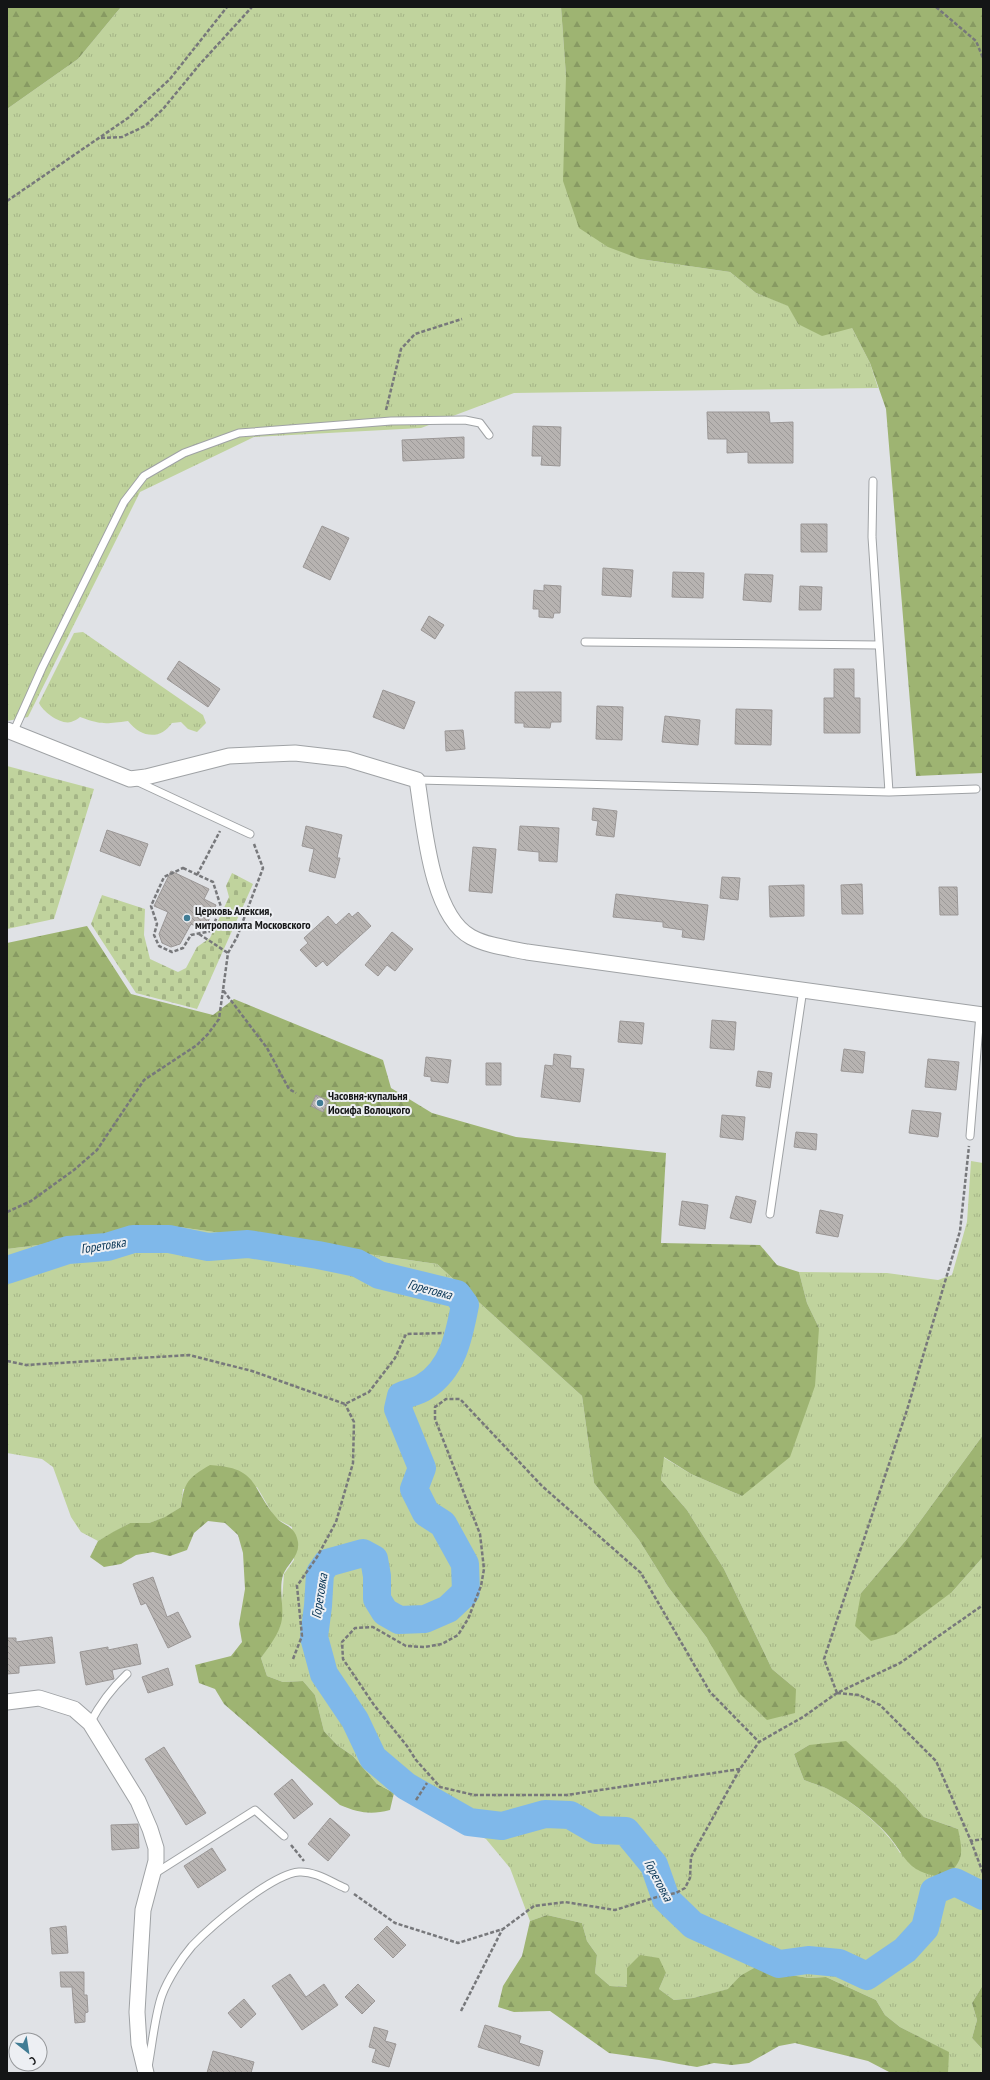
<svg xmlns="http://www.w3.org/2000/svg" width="990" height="2080" font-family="'PT Sans Narrow',sans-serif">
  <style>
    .grass { fill: url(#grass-tufts); fill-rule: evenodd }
    .forest { fill: url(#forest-firs) }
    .cemetery { fill: url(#cemetery-stones) }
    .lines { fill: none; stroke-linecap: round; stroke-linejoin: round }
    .river { stroke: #7fb8ea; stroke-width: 28 }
    .building { fill: url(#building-back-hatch); stroke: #9b9796 }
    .service-casing { stroke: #9fa2a5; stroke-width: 9 }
    .minor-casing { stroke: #9fa2a5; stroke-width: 17 }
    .path { stroke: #77787b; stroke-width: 2.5; stroke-dasharray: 4 2; stroke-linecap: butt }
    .service { stroke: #fff; stroke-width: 7 }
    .minor { stroke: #fff; stroke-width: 15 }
    .poi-dot { fill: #417c94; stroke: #edeff3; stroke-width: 1.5 }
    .labels { text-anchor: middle; stroke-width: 4; stroke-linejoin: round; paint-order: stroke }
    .poi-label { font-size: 12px; font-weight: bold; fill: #141516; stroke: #edeff3; text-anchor: start }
    .water-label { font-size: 13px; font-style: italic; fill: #073454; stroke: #edeff3 }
  </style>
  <defs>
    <pattern id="grass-tufts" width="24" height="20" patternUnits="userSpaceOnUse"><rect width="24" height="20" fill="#c0d39d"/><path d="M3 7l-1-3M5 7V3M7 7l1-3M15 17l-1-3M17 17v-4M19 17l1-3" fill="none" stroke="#a4b486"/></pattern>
    <pattern id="forest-firs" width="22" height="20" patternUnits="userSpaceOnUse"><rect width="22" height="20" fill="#9eb472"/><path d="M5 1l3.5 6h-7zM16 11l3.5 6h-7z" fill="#879a62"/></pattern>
    <pattern id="cemetery-stones" width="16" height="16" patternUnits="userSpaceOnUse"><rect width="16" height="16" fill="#c0d39d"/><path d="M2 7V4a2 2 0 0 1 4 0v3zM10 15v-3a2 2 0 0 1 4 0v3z" fill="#a4b486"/></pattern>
    <pattern id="building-back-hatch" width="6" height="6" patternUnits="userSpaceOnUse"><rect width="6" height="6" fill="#b7b3b1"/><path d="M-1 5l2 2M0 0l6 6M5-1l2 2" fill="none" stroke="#9c9998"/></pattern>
  </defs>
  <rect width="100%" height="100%" fill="#e0e2e6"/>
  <path class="grass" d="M 121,7 L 561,7 L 566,76 L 640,259 L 730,272 L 756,293 L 789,306 L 798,324 L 852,328 L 870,363 L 878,388 L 514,393 L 421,428 L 254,437 L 140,492 L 28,717 L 7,721 L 7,109 L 78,59 Z
    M 83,632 L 203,715 L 206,723 L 197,732 L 188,729 L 181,722 L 172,723 C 160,741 140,737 128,721 C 105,724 102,725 80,717 C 78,719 74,721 71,722 C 61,725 43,712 39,703 L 74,633 Z
    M 971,1161 L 983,1163 L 983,1435 L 907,1539 L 861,1593 L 952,1592 L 983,1557 L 983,1985 L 972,2003 L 977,2020 L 972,2038 L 983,2050 L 983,2073 L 948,2073 L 948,2052 L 900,2027 L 885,2015 L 876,2000 L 826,1977 L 809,1978 L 790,1975 L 774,1967 L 740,1976 L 729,1989 L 693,1998 L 674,2000 L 659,1989 L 666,1973 L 627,1987 L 610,1986 L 595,1973 L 597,1955 L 587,1941 L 582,1923 L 547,1915 L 530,1921 L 510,1868 L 486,1839 L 377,1784 L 353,1756 L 337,1745 L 324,1731 L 315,1695 L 303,1681 L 283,1682 L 267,1676 L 261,1658 L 280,1627 L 284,1574 L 294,1560 L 292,1527 L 275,1518 L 257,1487 L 183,1489 L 181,1507 L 166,1517 L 149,1523 L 130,1523 L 98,1541 L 81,1532 L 71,1517 L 53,1467 L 42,1459 L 7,1453 L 7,1249 L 179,1227 L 437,1264 L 582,1396 L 594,1483 L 639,1540 L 669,1588 L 707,1638 L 796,1689 L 772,1669 L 724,1569 L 687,1510 L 661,1480 L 663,1457 L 691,1474 L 742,1496 L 819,1328 L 807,1303 L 799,1272 L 887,1273 L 938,1280 L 952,1275 L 967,1222 ZM 809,1745 L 900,1790 L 924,1817 L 958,1829 L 900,1853 C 887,1830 859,1807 836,1793 C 826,1787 814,1784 804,1780 L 794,1754 Z"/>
  <path class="forest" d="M 7,7 L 121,7 L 78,59 L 7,109 Z
    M 561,7 L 983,7 L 983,773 L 916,776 L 886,409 L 870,363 L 852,328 L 822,336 L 798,324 L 788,306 L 756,293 L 730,272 L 640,259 L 608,247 L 579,228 L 563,181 L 566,76 Z
    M 87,926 L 131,994 L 213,1015 L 234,999 L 383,1060 L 391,1088 L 432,1113 L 516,1137 L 666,1153 L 661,1243 L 760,1245 L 777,1265 L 799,1272 L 807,1303 L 819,1328 L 815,1386 L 790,1457 L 742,1496 L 691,1474 L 664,1457 L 661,1480 L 687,1510 L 724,1569 L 772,1669 L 796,1689 L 795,1713 L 767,1720 L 739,1693 L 707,1638 L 669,1588 L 639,1540 L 594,1483 L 582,1396 L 437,1264 L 179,1227 L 7,1249 L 7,943 Z
    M 983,1435 L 983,1557 L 952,1592 L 896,1634 L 871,1641 L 855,1626 L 861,1593 L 907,1539 Z
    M 210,1465 C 259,1468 250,1486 275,1516 C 283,1527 295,1524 298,1542 C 300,1556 287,1564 283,1575 C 278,1591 286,1611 280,1627 C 276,1638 267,1649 261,1658 L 267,1676 L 283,1682 L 303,1681 L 315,1695 L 324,1731 L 337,1745 L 353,1756 L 377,1784 L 394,1793 L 390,1810 C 371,1815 359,1813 340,1805 L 224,1704 L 215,1689 L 199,1683 L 195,1665 L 231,1656 L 242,1642 L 239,1624 L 245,1589 L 243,1553 L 238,1535 L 225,1523 L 208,1521 L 194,1533 L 187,1550 L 170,1556 L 153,1552 L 136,1555 L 121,1564 L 104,1567 L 90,1557 L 98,1541 L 113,1532 L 130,1523 L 149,1523 L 165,1517 L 181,1507 C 184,1482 188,1478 210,1465 Z
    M 846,1741 L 900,1790 L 924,1817 L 958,1829 C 963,1853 964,1860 946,1877 C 901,1874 907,1851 879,1826 C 867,1814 850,1801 835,1793 C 826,1787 814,1784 804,1780 L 794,1754 L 809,1745 Z
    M 547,1915 L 582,1923 L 587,1941 L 597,1955 L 595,1973 L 610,1986 L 627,1987 L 627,1968 L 640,1955 L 659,1958 L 666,1973 L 659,1989 L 674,2000 L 693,1998 L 728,1989 L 740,1976 L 756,1967 L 774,1967 L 790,1975 L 809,1978 L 826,1977 L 876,2000 L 885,2015 L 900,2027 L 949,2052 L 948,2073 L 891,2073 L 868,2061 L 795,2043 L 779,2046 L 749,2063 L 732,2065 L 714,2063 L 697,2067 L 679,2064 L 659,2060 L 609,2053 L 550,2011 L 514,2012 L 498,2007 L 503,1986 L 522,1956 L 530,1921 Z
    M 983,1985 L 983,2050 L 972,2038 L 977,2020 L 972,2003 Z"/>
  <path class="cemetery" d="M 7,766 L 94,789 L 54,919 L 7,929 Z
    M 232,873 L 253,884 L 197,1009 L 136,993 L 91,924 L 102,895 L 145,909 L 144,935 L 150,959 L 178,972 L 186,968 L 197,947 L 210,938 L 229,897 L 226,886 Z"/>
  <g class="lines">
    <path class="river" d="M 7,1270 L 68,1250 L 107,1247 L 133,1239 L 169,1239 L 208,1247 L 248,1244 L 318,1255 L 357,1263 L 379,1275 L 457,1294 L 465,1305 C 459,1336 453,1369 424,1387 C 418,1391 409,1393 401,1396 L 398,1409 L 422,1468 L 414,1489 L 426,1513 L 443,1524 L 465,1564 L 466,1592 L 448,1609 L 425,1619 L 399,1620 L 385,1612 L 377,1599 L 377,1576 L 374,1559 L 363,1553 L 327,1563 L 320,1573 L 318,1606 L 314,1637 L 324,1674 L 355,1720 L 373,1758 L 406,1786 L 469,1822 L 502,1826 L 545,1814 L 570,1815 L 596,1830 L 626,1831 L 654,1865 L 666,1899 L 693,1925 L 779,1964 L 808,1960 L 839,1963 L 867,1976 L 905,1950 L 925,1928 L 934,1891 L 955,1882 L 983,1896"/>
  </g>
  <path class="building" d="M 707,412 L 769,412 L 770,423 L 793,422 L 793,463 L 748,463 L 748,452 L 727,453 L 727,439 L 708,439 Z
    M 533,426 L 561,427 L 560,466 L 541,465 L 542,456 L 532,456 Z
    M 464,437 L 464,458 L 403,461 L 402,440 Z
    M 801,524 L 827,524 L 827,552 L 801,552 Z
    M 322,526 L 349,538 L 330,580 L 303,567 Z
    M 603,568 L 633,570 L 631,597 L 602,595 Z
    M 673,572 L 704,573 L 703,598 L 672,597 Z
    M 745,574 L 773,575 L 771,602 L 743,600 Z
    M 544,585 L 561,586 L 560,613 L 554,613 L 553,618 L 539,617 L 539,609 L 533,609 L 534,590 L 544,591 Z
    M 800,586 L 822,587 L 821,610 L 799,610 Z
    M 429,616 L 444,625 L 435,639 L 421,630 Z
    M 179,661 L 220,689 L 208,707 L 167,679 Z
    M 834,669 L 854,669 L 854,698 L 860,698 L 860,733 L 824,733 L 824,698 L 834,698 Z
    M 383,690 L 415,702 L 404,729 L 373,717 Z
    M 515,692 L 561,692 L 561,722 L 551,722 L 550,728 L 524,727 L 524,723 L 515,723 Z
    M 597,706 L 623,707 L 622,740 L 596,739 Z
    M 736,709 L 772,710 L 771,745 L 735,744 Z
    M 665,716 L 700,720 L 698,745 L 662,742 Z
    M 463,730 L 465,749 L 446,751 L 445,731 Z
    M 593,808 L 617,811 L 614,837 L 596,835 L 598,821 L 592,820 Z
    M 306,826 L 342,835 L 337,858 L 340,858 L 335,878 L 309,871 L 314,849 L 302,846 Z
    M 520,826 L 559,828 L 557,862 L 539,861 L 539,852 L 518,850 Z
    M 107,830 L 148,844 L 140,866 L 100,851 Z
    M 473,847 L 496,849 L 492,893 L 469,891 Z
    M 171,871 L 209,889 L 204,899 L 216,905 L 204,930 L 191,924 L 180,944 L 171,947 L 162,943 L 159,934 L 168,912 L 154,906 Z
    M 722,877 L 740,878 L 738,900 L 720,898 Z
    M 862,884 L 863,914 L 842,914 L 841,885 Z
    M 804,885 L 804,916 L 770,917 L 769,886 Z
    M 939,887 L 957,887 L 958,915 L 940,915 Z
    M 616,894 L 708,905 L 704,940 L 682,937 L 683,930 L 663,927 L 663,922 L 613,917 Z
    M 358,912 L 371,926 L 327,966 L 323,961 L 316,967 L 300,950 L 308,943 L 304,938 L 328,916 L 336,925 L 349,913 L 352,917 Z
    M 392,932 L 413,949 L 395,971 L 387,965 L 378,976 L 365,965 Z
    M 712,1020 L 736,1022 L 734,1050 L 710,1048 Z
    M 620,1021 L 644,1023 L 642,1044 L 618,1042 Z
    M 844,1049 L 865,1052 L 863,1073 L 841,1071 Z
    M 554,1054 L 571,1056 L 570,1068 L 584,1069 L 580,1102 L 541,1097 L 545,1065 L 553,1066 Z
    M 426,1057 L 451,1060 L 448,1083 L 431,1081 L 431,1077 L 424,1076 Z
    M 928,1059 L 959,1062 L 956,1090 L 925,1087 Z
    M 486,1063 L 501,1063 L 501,1085 L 486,1085 Z
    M 758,1071 L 772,1073 L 770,1088 L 756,1086 Z
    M 316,1095 L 329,1101 L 323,1112 L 311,1106 Z
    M 912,1110 L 941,1113 L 938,1137 L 909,1133 Z
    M 722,1115 L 745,1117 L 743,1140 L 720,1137 Z
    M 796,1132 L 817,1134 L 816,1150 L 794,1147 Z
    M 736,1196 L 756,1201 L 751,1223 L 730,1218 Z
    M 682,1201 L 708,1205 L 705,1229 L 679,1225 Z
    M 820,1210 L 843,1215 L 838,1237 L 816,1233 Z
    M 153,1577 L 167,1617 L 178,1612 L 191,1637 L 168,1648 L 146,1603 L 141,1605 L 133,1584 Z
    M 52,1637 L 55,1663 L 19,1666 L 19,1673 L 7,1674 L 7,1638 L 16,1638 L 16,1642 Z
    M 137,1644 L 141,1664 L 112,1670 L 114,1679 L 86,1685 L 80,1652 L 108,1647 L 108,1650 Z
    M 168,1668 L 173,1685 L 148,1693 L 142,1677 Z
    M 164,1747 L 206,1813 L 186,1825 L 145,1759 Z
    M 292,1779 L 313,1804 L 294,1819 L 274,1794 Z
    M 330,1818 L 350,1835 L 328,1861 L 308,1844 Z
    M 138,1824 L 139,1848 L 112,1850 L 111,1825 Z
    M 212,1848 L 226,1870 L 198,1888 L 184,1866 Z
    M 66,1926 L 68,1953 L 52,1954 L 50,1928 Z
    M 387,1926 L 406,1945 L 393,1958 L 374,1939 Z
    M 60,1972 L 84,1972 L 84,1995 L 87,1995 L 88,2012 L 85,2013 L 85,2022 L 75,2023 L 72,1987 L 61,1987 Z
    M 290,1974 L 306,1997 L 324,1984 L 338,2005 L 302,2030 L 272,1986 Z
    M 358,1984 L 375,2001 L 362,2014 L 345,1997 Z
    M 244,1999 L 256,2014 L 241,2028 L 228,2013 Z
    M 485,2025 L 521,2036 L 519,2043 L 543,2051 L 539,2066 L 478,2047 Z
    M 374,2027 L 388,2031 L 385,2041 L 396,2044 L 389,2067 L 372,2062 L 376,2049 L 369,2047 Z
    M 213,2051 L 254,2062 L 251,2073 L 207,2073 Z"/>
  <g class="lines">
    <g class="service-casing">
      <path id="service" d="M 873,481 L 872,537 L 889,792
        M 585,642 L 879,645
        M 13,733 L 42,668 L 124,502 L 144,476 L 184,453 L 239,433 L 391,421 L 465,420 L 480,423 L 489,435
        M 417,780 L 889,792 L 976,789
        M 136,781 L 250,834
        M 970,1136 L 980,1014
        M 770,1214 L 803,989
        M 90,1723 C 100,1704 111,1689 127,1674
        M 154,1874 L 255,1810 L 284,1836
        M 148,2067 C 152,2046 155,2014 162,1995 C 168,1979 181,1959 192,1946 C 212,1925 272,1874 299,1872 C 315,1871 331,1882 345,1888"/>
    </g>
    <g class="minor-casing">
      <path id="minor" d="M 7,730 L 130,779 L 146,777 L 229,756 L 295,753 L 347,759 L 417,780 C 424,821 430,915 471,937 C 488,946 508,948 527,952 L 983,1015
        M 7,1702 L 39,1698 L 74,1709 L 90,1723 L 138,1801 L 150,1829 L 156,1848 L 156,1861 L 143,1910 L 137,2012 L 139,2044 L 146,2073"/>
    </g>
    <path class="path" d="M 936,7 L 976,41 L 983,58
      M 101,138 L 122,137 L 145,126 L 163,109 L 200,64 L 252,7
      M 7,201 L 128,118 L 170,79 L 227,7
      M 386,410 L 401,349 L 415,334 L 462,319
      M 254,844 L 263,868 L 237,937 L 228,953 L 223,990 L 267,1048 L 289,1089 L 296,1093
      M 183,868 L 213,882 L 221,907 L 211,931 L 191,935 L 183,948 L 172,952 L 159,946 L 154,935 L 157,924 L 151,906 L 164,877 Z
      M 197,875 L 220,831
      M 199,934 L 228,953
      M 7,1212 L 31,1201 L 74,1170 L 97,1150 L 144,1080 L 197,1045 L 208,1034 L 219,1019 L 223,990
      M 7,1361 L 26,1365 L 189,1355 L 252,1371 L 345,1404 L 369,1392 L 395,1358 L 406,1334 L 444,1333
      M 293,1659 L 302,1636 L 297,1586 L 317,1557 L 336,1522 L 353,1463 L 354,1422 L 345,1404
      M 837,1693 L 824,1659 L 907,1410 L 960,1231 L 969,1146
      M 837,1693 L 859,1695 L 880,1705 L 936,1761 L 971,1841 L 983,1839
      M 740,1769 L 567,1795 L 474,1795 L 440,1787 L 416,1760 L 407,1746 L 374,1705 L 343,1659 L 342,1642 L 355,1628 L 373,1627 L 406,1646 L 425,1647 L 442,1644 L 458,1635 L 468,1619 L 481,1586 L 484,1569 L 480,1534 L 435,1419 L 435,1407 L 446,1399 L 460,1399 L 542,1486 L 641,1573 L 710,1692 L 759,1742
      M 416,1800 L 427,1783
      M 971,1841 L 983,1873
      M 291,1845 L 304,1861
      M 354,1894 L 395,1923 L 458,1943 L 503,1929 L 534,1906 L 565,1902 L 615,1910 L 657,1897 L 676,1893 L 685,1888 L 690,1878 L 691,1857 L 740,1769 L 759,1742 L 803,1717 L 837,1693 L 900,1663 L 983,1605
      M 461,2011 L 502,1930"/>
    <use href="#service" class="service"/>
    <use href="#minor" class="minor"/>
  </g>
  <g class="poi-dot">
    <circle cx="187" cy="918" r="4"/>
    <circle cx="320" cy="1103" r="4"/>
  </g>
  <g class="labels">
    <g class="poi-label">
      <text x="195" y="915">Церковь Алексия,<tspan x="195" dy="14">митрополита Московского</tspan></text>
      <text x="328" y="1100">Часовня-купальня<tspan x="328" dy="14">Иосифа Волоцкого</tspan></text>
    </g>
    <g class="water-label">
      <text transform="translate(103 1245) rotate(-9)" y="5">Горетовка</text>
      <text transform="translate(430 1289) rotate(15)" y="5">Горетовка</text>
      <text transform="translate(319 1596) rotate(-81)" y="5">Горетовка</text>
      <text transform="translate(659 1880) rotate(62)" y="5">Горетовка</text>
    </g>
  </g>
  <rect width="990" height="2080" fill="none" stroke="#141516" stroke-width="16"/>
  <g transform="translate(28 2052) rotate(150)"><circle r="19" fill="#edeff3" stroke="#96989b"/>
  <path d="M0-3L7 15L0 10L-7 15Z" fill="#417c94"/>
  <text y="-6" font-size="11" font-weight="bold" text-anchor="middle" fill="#141516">С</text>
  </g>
</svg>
